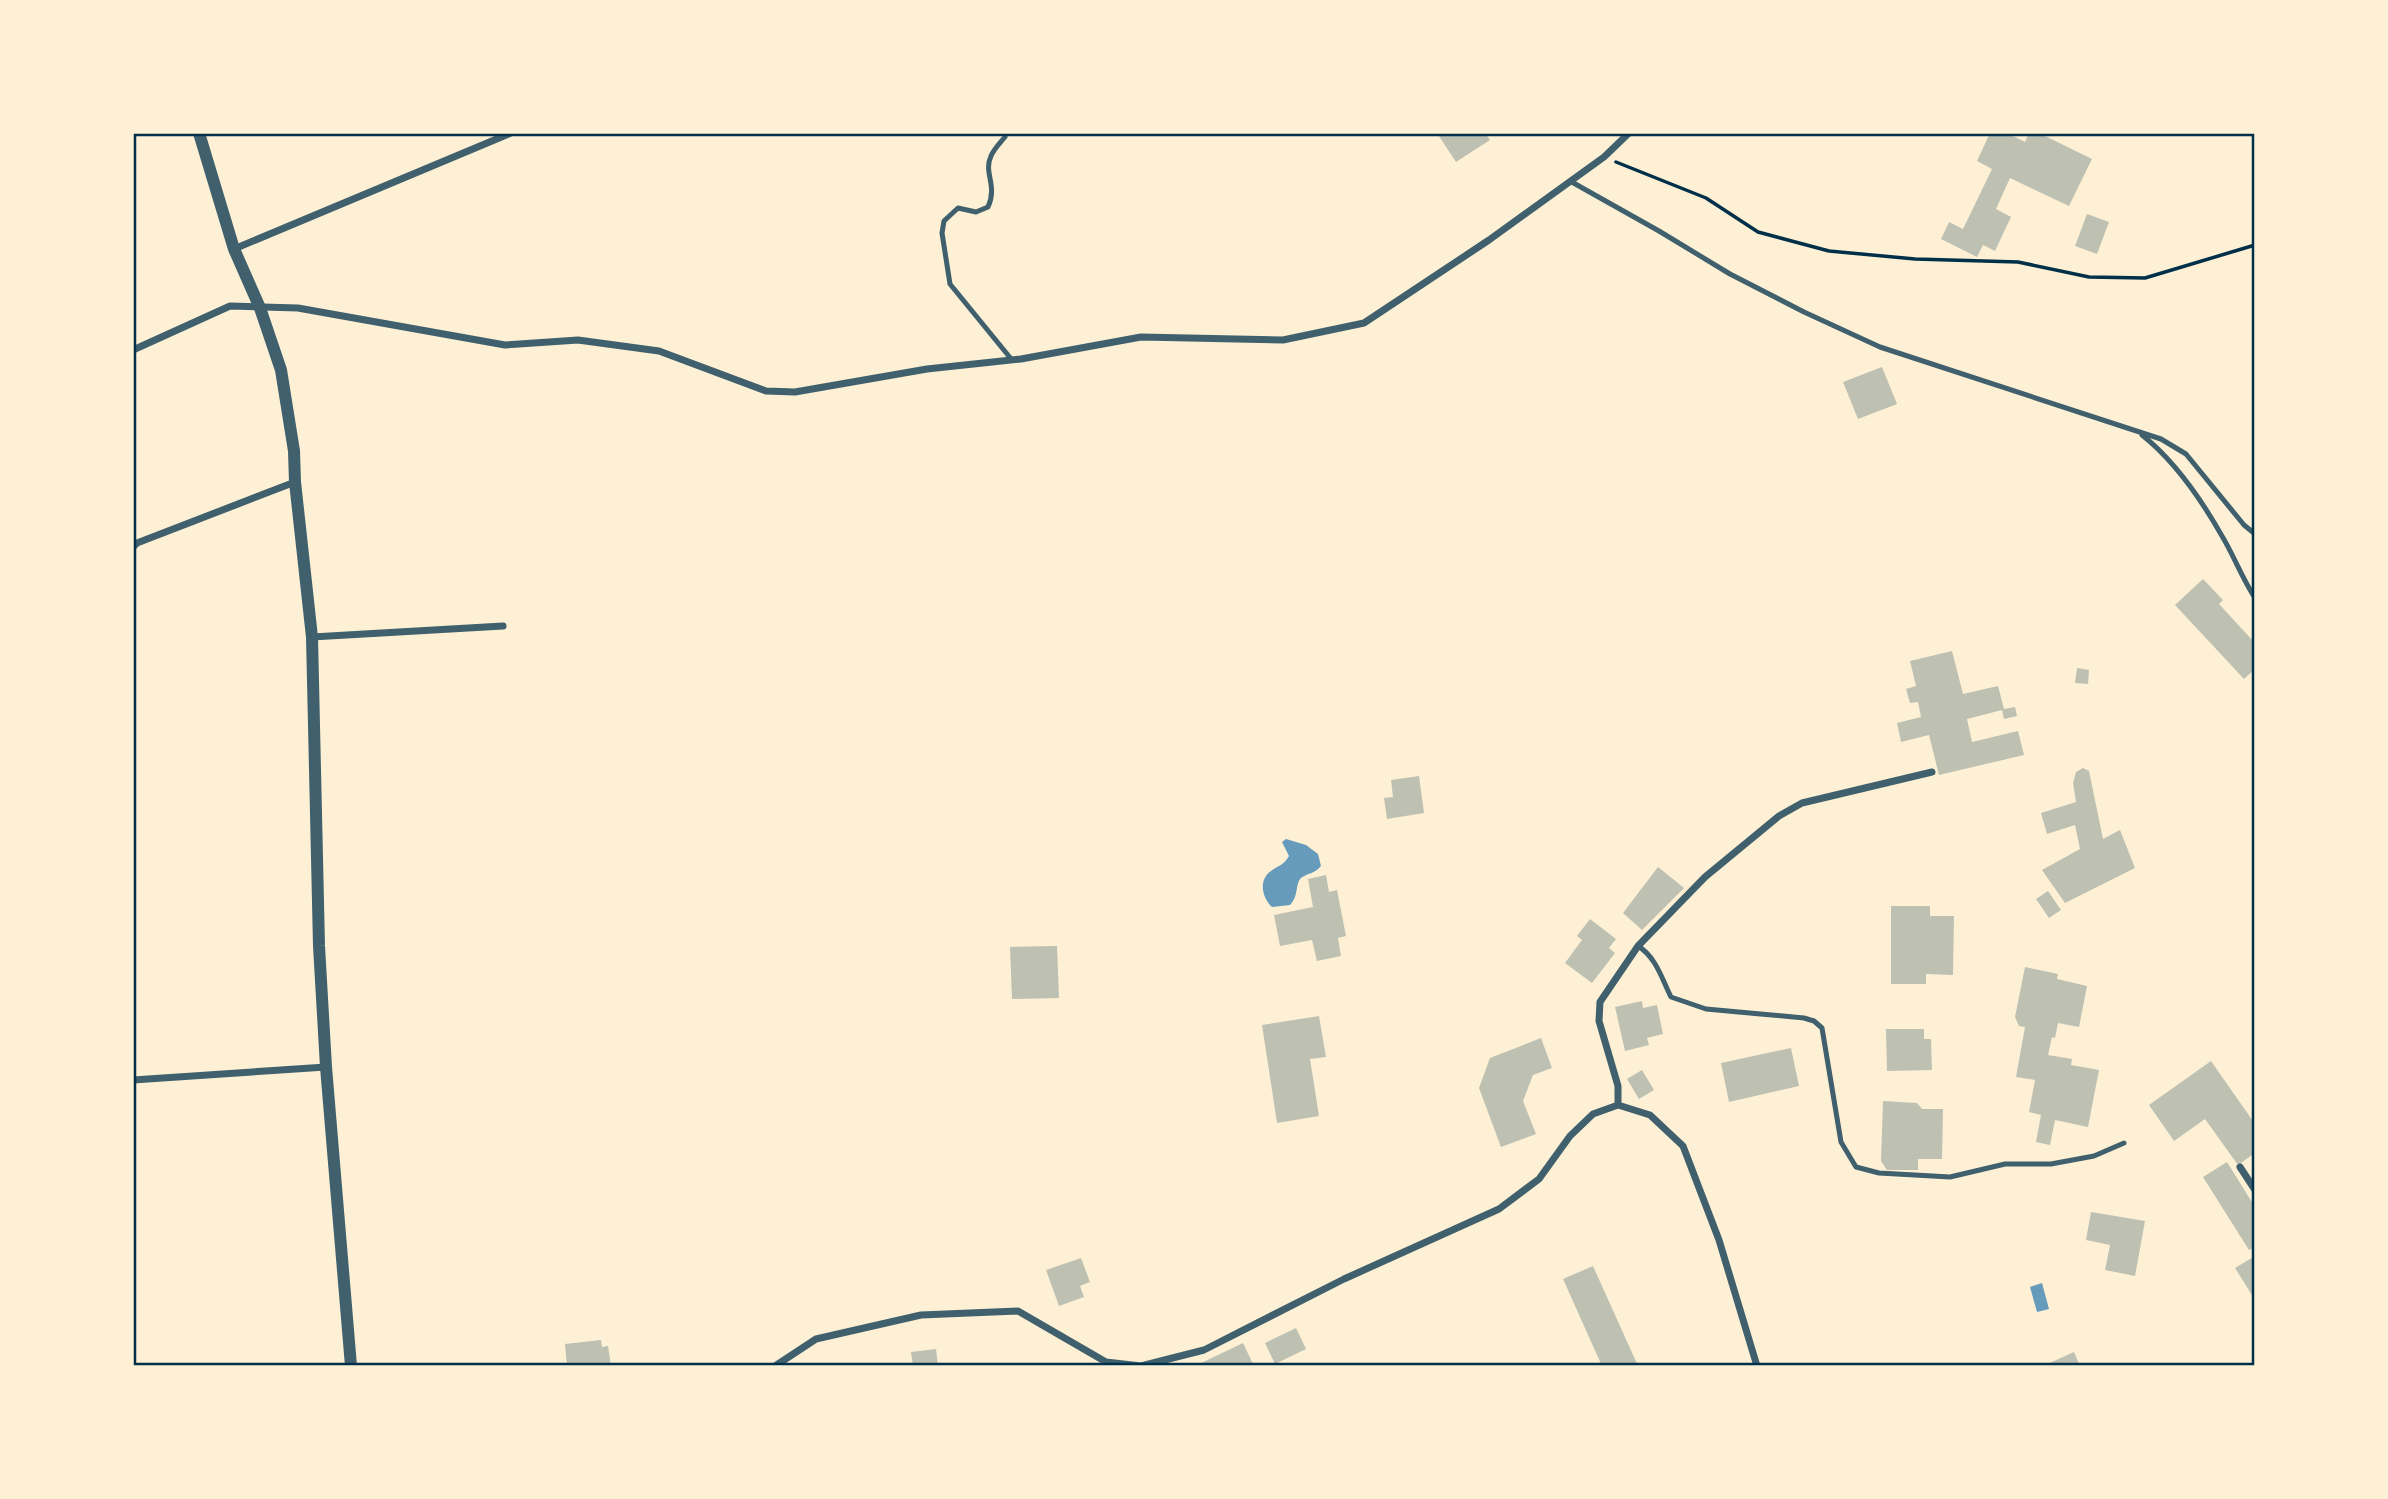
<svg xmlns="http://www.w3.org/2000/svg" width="2388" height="1499" font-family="'Public Sans',sans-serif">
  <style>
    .water { fill: #669bbc }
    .building { fill: #bec0b2 }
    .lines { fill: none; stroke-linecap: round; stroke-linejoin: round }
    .path { stroke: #003049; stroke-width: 3.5 }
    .service { stroke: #3f606c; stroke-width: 5 }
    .minor { stroke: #3f606c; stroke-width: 7 }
    .tertiary { stroke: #3f606c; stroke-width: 12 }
    .neatline { fill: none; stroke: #003049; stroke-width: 2.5 }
  </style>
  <rect width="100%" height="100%" fill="#fdf0d5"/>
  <path class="water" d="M 1286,839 L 1306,845 L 1318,854 L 1321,866 C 1315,874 1307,873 1301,878 C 1295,884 1299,896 1290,905 L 1272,907 C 1262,898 1258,880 1271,871 C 1279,865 1283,866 1289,856 L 1282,842 Z
    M 2042,1283 L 2049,1309 L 2037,1312 L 2030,1287 Z"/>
  <path class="building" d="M 1437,133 L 1485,133 L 1490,140 L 1456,162 Z
    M 1990,133 L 2007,133 L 2025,142 L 2029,133 L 2039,133 L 2092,159 L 2069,206 L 2010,178 L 1996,209 L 2011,217 L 1995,251 L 1983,245 L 1977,257 L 1941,239 L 1949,222 L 1963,229 L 1992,169 L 1977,161 Z
    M 2087,214 L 2109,222 L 2097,254 L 2075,246 Z
    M 1882,367 L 1897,404 L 1858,419 L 1843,382 Z
    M 2203,579 L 2223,600 L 2219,604 L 2255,643 L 2255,669 L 2244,679 L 2175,605 Z
    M 1952,651 L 1963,694 L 1998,686 L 2004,709 L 2015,707 L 2017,716 L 2004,719 L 2002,710 L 1967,719 L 1972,742 L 2018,731 L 2024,755 L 1939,775 L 1929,735 L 1901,742 L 1897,723 L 1921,717 L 1918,702 L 1910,703 L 1906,689 L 1916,686 L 1910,661 Z
    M 2077,668 L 2089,670 L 2088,684 L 2075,683 Z
    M 2083,768 L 2089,771 L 2103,839 L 2120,830 L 2135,868 L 2065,903 L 2042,870 L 2080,849 L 2075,825 L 2047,834 L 2041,813 L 2076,802 L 2073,783 L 2076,772 Z
    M 1419,776 L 1424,813 L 1387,819 L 1384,798 L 1393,797 L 1391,780 Z
    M 1658,867 L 1684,888 L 1642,930 L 1623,913 Z
    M 1326,875 L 1329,892 L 1337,890 L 1346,936 L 1338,938 L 1341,956 L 1317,961 L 1312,940 L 1280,946 L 1274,915 L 1313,907 L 1308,879 Z
    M 2048,891 L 2061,910 L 2049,918 L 2036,899 Z
    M 1891,906 L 1930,906 L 1930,916 L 1954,916 L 1953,975 L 1926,974 L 1926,984 L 1891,984 Z
    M 1590,919 L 1616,939 L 1609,948 L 1615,953 L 1592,983 L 1565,963 L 1582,940 L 1577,936 Z
    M 1057,946 L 1059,998 L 1012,999 L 1010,947 Z
    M 2025,967 L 2058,974 L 2057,979 L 2087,986 L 2079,1027 L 2058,1023 L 2055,1038 L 2052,1037 L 2048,1055 L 2072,1059 L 2071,1065 L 2099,1070 L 2088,1127 L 2055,1120 L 2050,1145 L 2036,1142 L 2041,1115 L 2029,1112 L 2035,1080 L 2016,1077 L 2025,1027 L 2019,1026 L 2015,1017 Z
    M 1642,1001 L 1643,1008 L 1657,1005 L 1663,1034 L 1647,1038 L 1649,1045 L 1625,1051 L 1615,1007 Z
    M 1319,1016 L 1326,1057 L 1310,1059 L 1319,1116 L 1277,1123 L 1262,1025 Z
    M 1886,1029 L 1924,1029 L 1924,1039 L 1931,1039 L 1932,1070 L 1887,1071 Z
    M 1541,1038 L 1552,1068 L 1533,1075 L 1523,1101 L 1536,1134 L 1501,1147 L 1479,1088 L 1490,1058 Z
    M 1791,1048 L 1799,1086 L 1729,1102 L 1721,1063 Z
    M 2211,1061 L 2255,1124 L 2255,1153 L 2238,1165 L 2205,1119 L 2174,1141 L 2149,1105 Z
    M 1642,1070 L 1654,1090 L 1639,1099 L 1627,1079 Z
    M 1883,1101 L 1917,1103 L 1922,1109 L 1943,1109 L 1942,1159 L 1918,1159 L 1918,1170 L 1887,1170 L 1881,1161 Z
    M 2227,1162 L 2255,1207 L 2255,1247 L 2249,1250 L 2203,1177 Z
    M 2091,1212 L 2145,1221 L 2135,1276 L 2105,1270 L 2110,1245 L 2086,1240 Z
    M 2255,1256 L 2255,1300 L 2235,1268 Z
    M 1081,1258 L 1090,1282 L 1080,1286 L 1084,1297 L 1059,1306 L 1046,1270 Z
    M 1593,1266 L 1638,1366 L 1602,1366 L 1563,1279 Z
    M 1296,1328 L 1306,1349 L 1275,1364 L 1265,1343 Z
    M 601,1340 L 602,1347 L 608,1346 L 611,1366 L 567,1366 L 565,1344 Z
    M 1243,1343 L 1254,1366 L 1195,1366 Z
    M 936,1349 L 938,1366 L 913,1366 L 911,1352 Z
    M 2074,1352 L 2080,1366 L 2043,1366 Z"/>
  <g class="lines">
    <path class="path" d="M 1616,162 L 1706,198 L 1758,232 L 1829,251 L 1915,259 L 2018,262 L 2089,277 L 2145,278 L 2255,245"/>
    <path class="service" d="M 1005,137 C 1000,143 994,149 991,156 C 983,173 998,185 988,207 L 976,212 L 958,208 L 944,221 L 942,233 L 950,284 L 1012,360
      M 1570,181 L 1659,231 L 1730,274 L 1804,312 L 1880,347 L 2161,439 L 2186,454 L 2244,525 L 2255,534
      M 2142,435 C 2175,461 2201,499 2222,536 C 2234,556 2242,578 2255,598
      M 1638,946 C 1656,957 1662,979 1671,997 L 1706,1009 L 1804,1018 L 1814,1021 L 1822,1028 L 1841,1142 L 1856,1167 L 1879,1173 L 1950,1177 L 2005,1164 L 2051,1164 L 2094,1156 L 2124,1143"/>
    <path class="minor" d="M 234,249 L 511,133
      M 133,350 L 230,306 L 298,308 L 505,345 L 578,340 L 659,351 L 766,391 L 795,392 L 927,369 L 1021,359 L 1141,337 L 1283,340 L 1364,323 L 1489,240 L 1604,157 L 1629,133
      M 133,547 L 137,543 L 295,482
      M 312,637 L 503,626
      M 133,1080 L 326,1067
      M 1618,1105 L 1618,1086 L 1599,1021 L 1600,1002 L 1638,946 L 1705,877 L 1779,816 L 1802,803 L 1932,772
      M 2240,1167 L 2255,1190
      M 775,1366 L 816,1339 L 921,1315 L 1018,1311 L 1106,1362 L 1141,1366 L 1204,1350 L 1344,1279 L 1499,1209 L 1539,1179 L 1570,1136 L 1593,1114 L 1618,1105 L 1650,1115 L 1683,1146 L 1719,1240 L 1757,1366"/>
    <path class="tertiary" d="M 199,133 L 234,249 L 260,308 L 281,370 L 294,451 L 295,482 L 312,637 L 319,946 L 326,1067 L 351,1366"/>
  </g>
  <rect width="2388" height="1499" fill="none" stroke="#fdf0d5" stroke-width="270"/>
  <rect x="135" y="135" width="2118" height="1229" class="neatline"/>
</svg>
